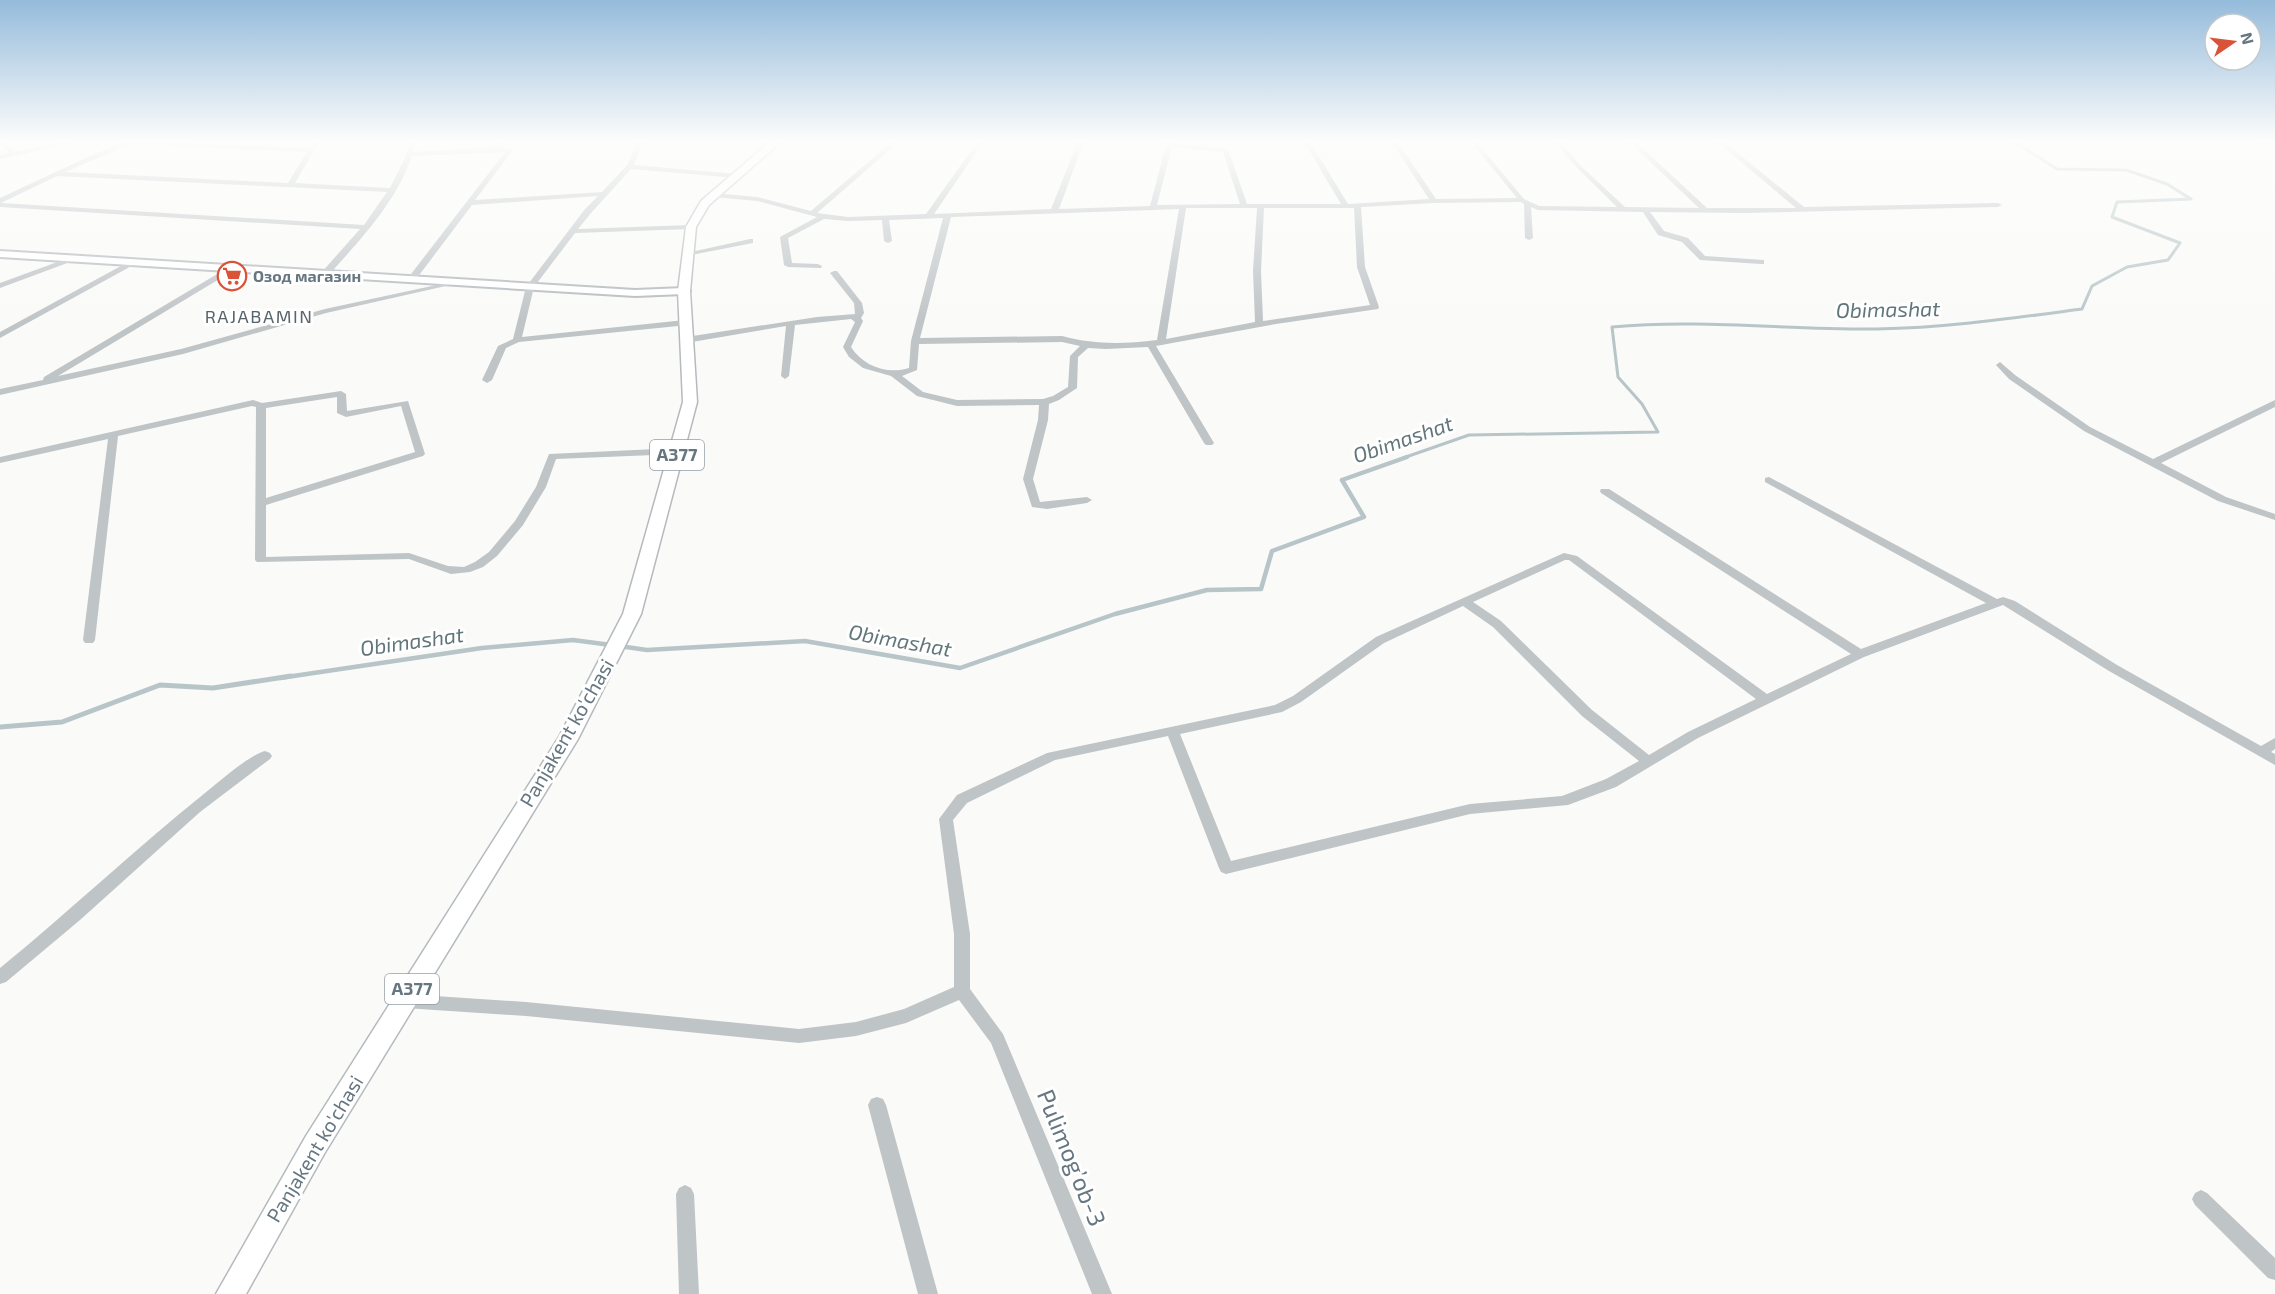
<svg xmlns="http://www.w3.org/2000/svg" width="2275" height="1294" font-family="'Exo 2',sans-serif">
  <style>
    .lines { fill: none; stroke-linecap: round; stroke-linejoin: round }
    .stream-far2 { stroke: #b8c5c8; stroke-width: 3 }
    .stream-far1 { stroke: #b8c5c8; stroke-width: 4.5 }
    .stream { stroke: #b8c5c8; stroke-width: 5 }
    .secondary-casing { stroke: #b4babe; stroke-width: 4 }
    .primary-casing { stroke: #b5babe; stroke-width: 3 }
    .street { fill: #bfc4c7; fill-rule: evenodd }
    .secondary { fill: #fff; fill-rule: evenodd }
    .primary { fill: #fff; fill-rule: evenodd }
    .labels { text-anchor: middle; stroke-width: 6; stroke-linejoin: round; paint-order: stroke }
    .far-poi-label { font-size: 16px; font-weight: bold; fill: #667781; stroke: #fff; text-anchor: start }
    .far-quarter-label { font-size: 18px; letter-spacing: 1.5px; fill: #58656c; stroke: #fff }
    .shield { fill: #fff; stroke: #94a0a7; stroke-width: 1.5 }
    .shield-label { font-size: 18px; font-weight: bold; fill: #667781 }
    .street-label { font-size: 20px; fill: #667781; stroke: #fff }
    .water-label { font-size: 21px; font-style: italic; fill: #61767b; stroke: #fff }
    .near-street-label { font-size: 24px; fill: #667781; stroke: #fff }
  </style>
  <rect width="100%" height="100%" fill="#fafaf8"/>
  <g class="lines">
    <path class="stream-far2" d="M 1403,458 L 1469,435 L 1658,432 L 1642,404 L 1618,377 L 1612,327 C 1701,319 1788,330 1877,329 C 1946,328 2014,318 2082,309 L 2092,286 L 2127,267 L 2168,260 L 2180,243 L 2112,217 L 2117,202 L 2191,199 L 2167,184 L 2126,170 L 2057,169 L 2013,141"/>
    <path class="stream-far1" d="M 619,646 L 647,650 L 805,641 L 960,668 L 1115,614 L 1207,590 L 1261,589 L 1272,551 L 1364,517 L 1342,480 L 1407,457
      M 280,678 L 482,648 L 573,640 L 611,645"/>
    <path class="stream" d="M 0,727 L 62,722 L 160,685 L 213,688 L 291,676"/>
    <g class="secondary-casing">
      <path id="secondary" d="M 0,251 L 635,290 L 684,288 L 690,291 L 684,294 L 635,296 L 0,257 Z"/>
    </g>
    <g class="primary-casing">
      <path id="primary" d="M 771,141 L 782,141 L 709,205 L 696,227 L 690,291 L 697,402 L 641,614 L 578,739 L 324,1154 L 246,1294 L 216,1294 L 306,1136 L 559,737 L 623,614 L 683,402 L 678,291 L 686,227 L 701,201 Z"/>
    </g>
    <path class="street" d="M 0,141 L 4,141 L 15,152 L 67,141 L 79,141 L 0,159 L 0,155 L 9,153 L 0,144 Z
      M 127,141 L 310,148 L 314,141 L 320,141 L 295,183 L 390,188 L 405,158 L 410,141 L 416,141 L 413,152 L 492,147 L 499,141 L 506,141 L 500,147 L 513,150 L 475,200 L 602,192 L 628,164 L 637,141 L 643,141 L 634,165 L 737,174 L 740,176 L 737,178 L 631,169 L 591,213 L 578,229 L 691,225 L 695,227 L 691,229 L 575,233 L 534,287 L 522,337 L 685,320 L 689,323 L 688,325 L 519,342 L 506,348 L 492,380 L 487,383 L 482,380 L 498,346 L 513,339 L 526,287 L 585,209 L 598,196 L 472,205 L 414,282 L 408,282 L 408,278 L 505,152 L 412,156 C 396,203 359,241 327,277 L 324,277 L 320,275 L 321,273 L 360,229 L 0,207 L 0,198 L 90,156 ZM 131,144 L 307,152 L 288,183 L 65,172 ZM 57,176 L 387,192 L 364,225 L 1,203 Z
      M 893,141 L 900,141 L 817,213 L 848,217 L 926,214 L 978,141 L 984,141 L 934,214 L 1051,209 L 1078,141 L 1084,141 L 1059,209 L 1150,206 L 1167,141 L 1173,141 L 1173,143 L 1228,149 L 1247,204 L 1341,204 L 1306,145 L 1306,141 L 1312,141 L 1312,145 L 1348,204 L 1429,199 L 1391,141 L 1397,141 L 1436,199 L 1517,198 L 1470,141 L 1476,141 L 1524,199 L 1539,206 L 1617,207 L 1577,168 L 1554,141 L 1560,141 L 1581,166 L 1625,207 L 1699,208 L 1628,141 L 1635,141 L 1707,208 L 1796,208 L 1716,141 L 1723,141 L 1804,207 L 1998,203 L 2002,205 L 1998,207 L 1743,213 L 1650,212 L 1664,231 L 1688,238 L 1705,256 L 1764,260 L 1764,264 L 1761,264 L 1700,260 L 1682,242 L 1658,235 L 1643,212 L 1538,210 L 1531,207 L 1533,238 L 1529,240 L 1525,238 L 1524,204 L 1521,202 L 1434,203 L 1361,207 L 1365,267 L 1379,307 L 1378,309 L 1276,324 L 1156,346 L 1214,443 L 1212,445 L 1206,445 L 1204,443 L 1148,347 L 1106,349 L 1088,348 L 1078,357 L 1077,388 L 1059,400 L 1049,404 L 1048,420 L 1033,479 L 1040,502 L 1087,497 L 1092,500 L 1087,503 L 1047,509 L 1032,507 L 1023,479 L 1038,420 L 1039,405 L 957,406 L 917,396 L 891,376 L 863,368 L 849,357 L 843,347 L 855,322 L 851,319 L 795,325 L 789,376 L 785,379 L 781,376 L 786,326 L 686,343 L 682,340 L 686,337 L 817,317 L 855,314 L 854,303 L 830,273 L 834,271 L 837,271 L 862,303 L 864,313 L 861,318 L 863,321 L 851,347 C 863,366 887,375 909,368 L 911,341 L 943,218 L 889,220 L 892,241 L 888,243 L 884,241 L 882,220 L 848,221 L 824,219 L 788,238 L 792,263 L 818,264 L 822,266 L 821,268 L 788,267 L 784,265 L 780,237 L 817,217 L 757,201 L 714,197 L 711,195 L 714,193 L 757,197 L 811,211 ZM 1172,147 L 1223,152 L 1240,204 L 1157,205 ZM 1186,208 L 1257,208 L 1253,271 L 1255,322 L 1166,339 ZM 1264,208 L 1354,208 L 1357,267 L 1370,305 L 1263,321 L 1261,271 ZM 1179,209 L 1157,340 C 1123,344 1096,345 1062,336 L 920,338 L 951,217 ZM 1062,342 L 1080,346 L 1070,356 L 1068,387 L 1053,396 L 1043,399 L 957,400 L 923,392 L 902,376 L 917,370 L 919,344 Z
      M 2257,141 L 2275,144 L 2275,148 L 2258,142 Z
      M 750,239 L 753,239 L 753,243 L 686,256 L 682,254 Z
      M 71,257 L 78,259 L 0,288 L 0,283 Z
      M 130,261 L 137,263 L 0,338 L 0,332 Z
      M 229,267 L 236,269 L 58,376 L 181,349 L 325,309 L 455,281 L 459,283 L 326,313 L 183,354 L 0,395 L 0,389 L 43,380 L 44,377 Z
      M 2000,362 L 2015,375 L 2090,427 L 2153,459 L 2275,400 L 2275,407 L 2161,463 L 2226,497 L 2275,514 L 2275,520 L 2218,501 L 2084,431 L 2009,379 L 1996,365 Z
      M 341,391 L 346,394 L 347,411 L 408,401 L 425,454 L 423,456 L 266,505 L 266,557 L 409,553 L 448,566 L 464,567 L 475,562 L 489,552 L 515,521 L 536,487 L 549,454 L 678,448 L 683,451 L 678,454 L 556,459 L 546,487 L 523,525 L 497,556 L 483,567 L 470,572 L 451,574 L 409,559 L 257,562 L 255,560 L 256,407 L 252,406 L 118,436 L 95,640 L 93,643 L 85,643 L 83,640 L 108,439 L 0,463 L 0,457 L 253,400 L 262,403 ZM 337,397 L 337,413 L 346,417 L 401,406 L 415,452 L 266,498 L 266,408 Z
      M 1769,477 L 1997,599 L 2003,597 L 2015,601 L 2117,665 L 2261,746 L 2275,738 L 2275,749 L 2271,752 L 2275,754 L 2275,765 L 2109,671 L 2003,605 L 1864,657 L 1698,738 L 1616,787 L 1568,805 L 1470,814 L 1226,874 L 1221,872 L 1219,868 L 1168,736 L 1055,760 L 967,803 L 953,820 L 970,934 L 970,989 L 1003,1034 L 1112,1294 L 1092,1294 L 991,1043 L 959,1000 L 906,1023 L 856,1036 L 799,1043 L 526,1016 L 405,1008 L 399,1006 L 397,1001 L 399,996 L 405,994 L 526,1002 L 799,1029 L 856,1022 L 904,1009 L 954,987 L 954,934 L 939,819 L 957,795 L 1047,753 L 1275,705 L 1293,696 L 1376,637 L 1564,553 L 1577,556 L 1767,694 L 1851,654 L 1601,493 L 1600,491 L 1601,489 L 1609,489 L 1861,649 L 1986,603 L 1765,482 L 1765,478 ZM 1565,560 L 1569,560 L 1756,699 L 1688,732 L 1649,755 L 1592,710 L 1501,621 L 1473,602 ZM 1463,606 L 1493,627 L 1582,716 L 1639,761 L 1606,779 L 1562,796 L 1470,804 L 1231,861 L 1180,734 L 1282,712 L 1301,702 L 1384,643 Z
      M 265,751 L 270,753 L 272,756 L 270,759 L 200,812 L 80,920 L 6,982 L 0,984 L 0,968 C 70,911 135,849 205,793 C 220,781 248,756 265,751 Z
      M 877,1097 L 883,1099 L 886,1105 L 938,1294 L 918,1294 L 868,1105 L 871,1099 Z
      M 685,1185 L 691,1188 L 694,1194 L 699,1294 L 679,1294 L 676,1194 L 679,1188 Z
      M 2201,1190 L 2207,1193 L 2275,1258 L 2275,1280 L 2268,1278 L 2195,1205 L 2192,1199 L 2195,1193 Z"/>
    <use href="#secondary" class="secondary"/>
    <use href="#primary" class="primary"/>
  </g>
  <linearGradient id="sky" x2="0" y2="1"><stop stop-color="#95bbdb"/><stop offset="0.44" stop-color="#fdfdfc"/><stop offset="1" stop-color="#fdfdfc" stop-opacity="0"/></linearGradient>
  <rect width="2275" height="322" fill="url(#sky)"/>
  <defs>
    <g id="supermarket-ring" transform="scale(1.5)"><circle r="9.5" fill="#fff" stroke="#d95339" stroke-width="1.5"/><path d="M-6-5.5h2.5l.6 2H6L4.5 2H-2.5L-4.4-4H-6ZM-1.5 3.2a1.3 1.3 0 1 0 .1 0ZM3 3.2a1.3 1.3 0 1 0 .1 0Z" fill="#d95339"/></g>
  </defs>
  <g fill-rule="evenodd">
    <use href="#supermarket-ring" x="232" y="276"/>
  </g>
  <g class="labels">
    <g class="far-poi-label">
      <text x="253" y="282">Озод магазин</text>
    </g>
    <g class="far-quarter-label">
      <text x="259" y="323">RAJABAMIN</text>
    </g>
    <g class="shield">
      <rect x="650" y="440" width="54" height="30" rx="4.5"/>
      <rect x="385" y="974" width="54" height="30" rx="4.5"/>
    </g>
    <g class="shield-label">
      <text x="677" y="461">A377</text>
      <text x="412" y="995">A377</text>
    </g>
    <g class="street-label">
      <text transform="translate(567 733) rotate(-60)" y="7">Panjakent ko'chasi</text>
      <text transform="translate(315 1149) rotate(-59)" y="7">Panjakent ko'chasi</text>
    </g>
    <g class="water-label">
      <text transform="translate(1888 310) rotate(-1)" y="7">Obimashat</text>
      <text transform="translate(1403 440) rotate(-19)" y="7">Obimashat</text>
      <text transform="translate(900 641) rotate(10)" y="7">Obimashat</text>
      <text transform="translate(412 642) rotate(-8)" y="7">Obimashat</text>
    </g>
    <g class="near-street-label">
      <text transform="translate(1071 1158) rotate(68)" y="8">Pulimog’ob-3</text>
    </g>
  </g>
  <g transform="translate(2233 42) rotate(76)"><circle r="28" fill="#ffffff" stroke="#c2c9cd" stroke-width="1.5"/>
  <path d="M0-4.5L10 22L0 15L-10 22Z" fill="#d95339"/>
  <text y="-9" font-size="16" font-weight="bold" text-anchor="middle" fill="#667781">N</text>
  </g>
</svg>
